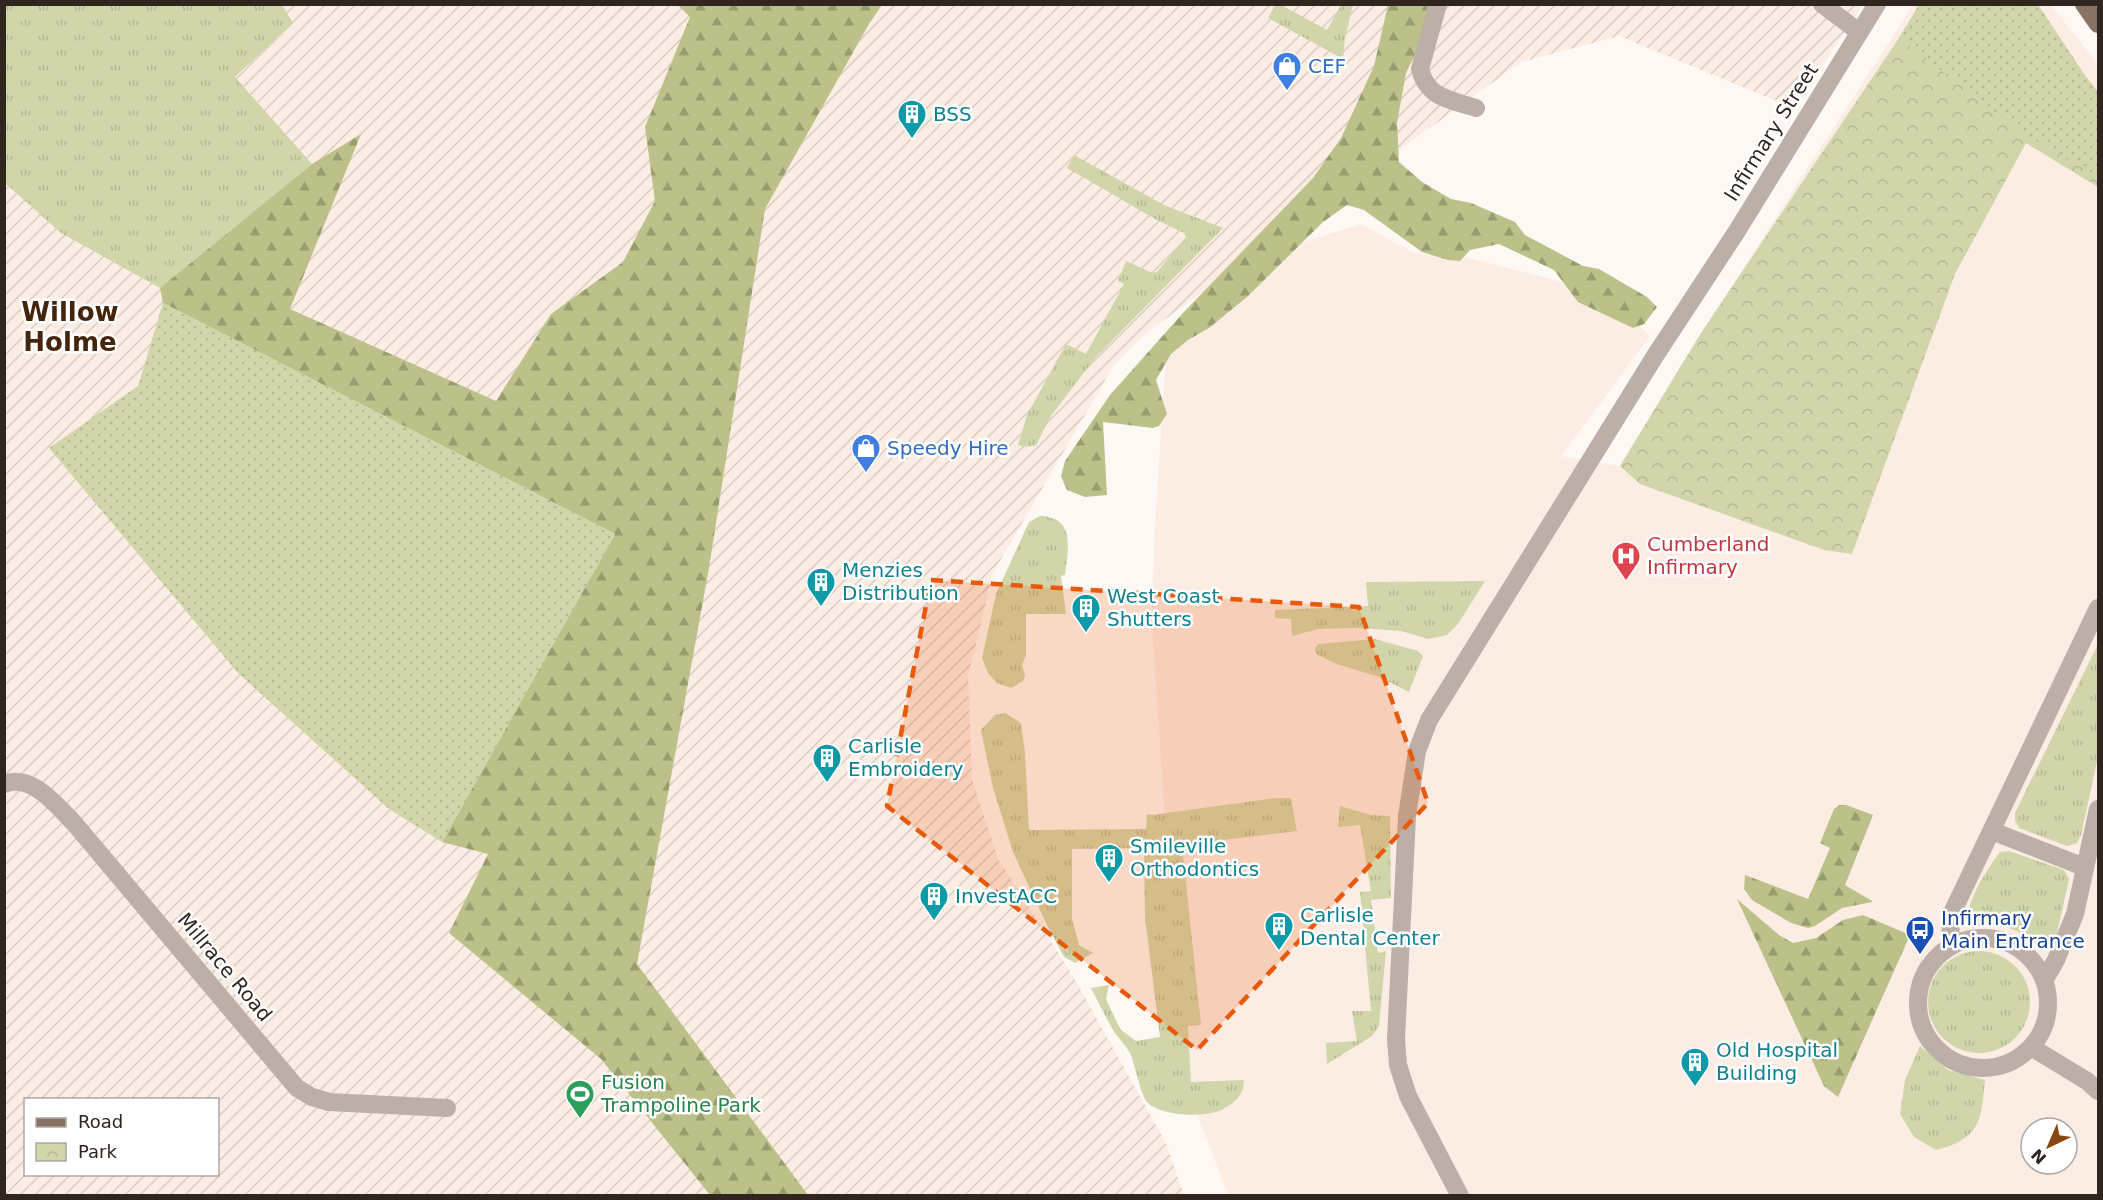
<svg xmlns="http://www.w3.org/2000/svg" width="2103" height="1200" font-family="'DejaVu Sans',sans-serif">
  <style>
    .built { fill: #fcede4; fill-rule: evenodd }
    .industrial { fill: url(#industrial-furrows); fill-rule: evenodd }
    .grass { fill: url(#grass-tufts) }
    .forest { fill: url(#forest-firs) }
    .park { fill: url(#park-crowns) }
    .garden { fill: url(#garden-dots) }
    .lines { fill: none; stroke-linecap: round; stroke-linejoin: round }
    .minor { stroke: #bbafa7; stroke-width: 18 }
    .major { stroke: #877264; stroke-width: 18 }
    .marked { fill: #e8590c; fill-opacity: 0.2; stroke: #e8590c; stroke-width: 4.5; stroke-dasharray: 12 8; stroke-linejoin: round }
    .labels { text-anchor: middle; stroke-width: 5; stroke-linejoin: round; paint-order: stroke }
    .shop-label { font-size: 20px; fill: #366cbe; stroke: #fff; text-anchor: start }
    .culture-label { font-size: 20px; fill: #0d838f; stroke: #fff; text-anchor: start }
    .street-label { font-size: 20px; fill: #30251f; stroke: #fff }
    .health-label { font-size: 20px; fill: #be3a42; stroke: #fff; text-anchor: start }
    .transit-label { font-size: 20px; fill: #164399; stroke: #fff; text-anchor: start }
    .leisure-label { font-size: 20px; fill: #27864d; stroke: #fff; text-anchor: start }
    .district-label { font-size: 26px; font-weight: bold; fill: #44250b; stroke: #fff }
  </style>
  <defs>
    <pattern id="industrial-furrows" width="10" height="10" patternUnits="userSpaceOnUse" patternTransform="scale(1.5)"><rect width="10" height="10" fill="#fcede4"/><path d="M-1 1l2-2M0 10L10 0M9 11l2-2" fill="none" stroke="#d8cbc3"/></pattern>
    <pattern id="grass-tufts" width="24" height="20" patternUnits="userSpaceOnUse" patternTransform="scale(1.5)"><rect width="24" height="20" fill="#d1d6aa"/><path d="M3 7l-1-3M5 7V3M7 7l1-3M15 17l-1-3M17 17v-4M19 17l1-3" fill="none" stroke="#b4b892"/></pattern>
    <pattern id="forest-firs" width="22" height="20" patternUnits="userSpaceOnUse" patternTransform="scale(1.5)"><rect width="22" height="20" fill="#bbc188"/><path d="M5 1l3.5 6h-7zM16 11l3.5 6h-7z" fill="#989d6f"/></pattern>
    <pattern id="park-crowns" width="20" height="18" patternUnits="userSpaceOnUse" patternTransform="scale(1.5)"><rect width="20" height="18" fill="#d1d6aa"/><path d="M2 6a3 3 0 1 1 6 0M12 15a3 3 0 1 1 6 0" fill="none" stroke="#b4b892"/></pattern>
    <pattern id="garden-dots" width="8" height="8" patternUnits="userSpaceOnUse" patternTransform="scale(1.5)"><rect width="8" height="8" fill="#d1d6aa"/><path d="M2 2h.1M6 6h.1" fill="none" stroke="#b4b892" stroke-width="1.8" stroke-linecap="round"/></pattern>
  </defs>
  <rect width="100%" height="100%" fill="#fef8f4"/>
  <path class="built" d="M 1913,5 L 2051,5 L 2098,64 L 2098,1195 L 1228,1195 L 1182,1074 L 1152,624 L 1154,540 L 1166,355 L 1285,248 L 1361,224 L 1416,254 L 1462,256 L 1611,295 L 1650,336 L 1561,456 L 1620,466 L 1701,333 ZM 2031,1128 L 2067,1128 L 2067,1164 L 2031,1164 Z"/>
  <path class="industrial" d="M 5,5 L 1863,5 L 1793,108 L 1619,36 L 1521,62 L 1146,333 L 1114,365 L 993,573 L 968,677 L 972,779 L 998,859 L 1073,976 L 1166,1143 L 1184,1195 L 5,1195 ZM 26,1100 L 218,1100 L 218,1174 L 26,1174 Z"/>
  <path class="grass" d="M 5,5 L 282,5 L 293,23 L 235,77 L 312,164 L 160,288 L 61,233 L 5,183 Z
    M 1275,5 L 1281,5 L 1327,30 L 1341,5 L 1353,5 L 1345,39 L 1343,59 L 1268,18 Z
    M 1074,155 L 1164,205 L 1223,228 L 1095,358 L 1051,416 L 1036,445 L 1027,447 L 1018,445 L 1027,415 L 1066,344 L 1086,354 L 1124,284 L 1118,281 L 1126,261 L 1152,273 L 1157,272 L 1186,237 L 1184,233 L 1155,219 L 1067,168 Z
    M 1040,516 C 1076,517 1068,550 1065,575 L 1061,576 L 1066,614 L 1026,614 L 1026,655 L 1022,665 L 1025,675 L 1023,681 L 1011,688 L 997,683 L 988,673 L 982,658 L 996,594 L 1029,522 Z
    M 1485,581 L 1458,624 L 1447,635 L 1428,639 L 1401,631 L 1359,628 L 1318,629 L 1292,636 L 1291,619 L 1275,618 L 1275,610 L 1368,606 L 1366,582 Z
    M 1375,639 L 1418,651 L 1423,656 L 1409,692 L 1379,677 L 1337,664 L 1316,654 L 1315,649 L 1318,644 Z
    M 2098,644 L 2098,757 L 2081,835 L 2077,843 L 2067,846 L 2019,828 L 2015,821 L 2015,813 Z
    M 1005,713 L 1021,723 L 1025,753 L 1029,830 L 1146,829 L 1147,814 L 1152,815 L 1276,798 L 1291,798 L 1297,831 L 1182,845 L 1201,1025 L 1188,1026 L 1191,1082 L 1244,1080 C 1244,1095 1234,1104 1221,1110 C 1205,1118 1159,1116 1147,1102 C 1141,1095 1135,1066 1131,1055 C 1127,1047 1120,1040 1115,1033 C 1106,1019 1099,1003 1091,988 L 1109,985 L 1106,999 L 1120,1029 L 1136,1041 L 1160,1037 L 1145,918 L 1144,848 L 1072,849 L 1072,919 L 1079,945 L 1093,953 L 1075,963 L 1064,957 L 1045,921 L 1013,852 L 993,788 L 981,730 L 995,715 Z
    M 1340,806 L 1371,815 L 1390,816 L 1391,898 L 1371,900 L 1378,953 L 1386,951 L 1379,1026 L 1372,1036 L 1327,1064 L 1326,1043 L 1357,1041 L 1352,1011 L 1371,1011 L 1360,892 L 1371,891 L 1360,825 L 1338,827 Z
    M 2009,851 L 2064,870 L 2069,879 L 2055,943 L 2040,946 C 2020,931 2002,921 1977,926 L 1968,918 C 1968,898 1988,868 2000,852 Z
    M1928 1002a51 51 0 1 1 102 0a51 51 0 1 1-102 0Z
    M 1920,1046 L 1948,1070 L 1985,1080 C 1981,1122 1980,1139 1936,1150 L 1914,1137 L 1900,1114 L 1905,1080 Z"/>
  <path class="forest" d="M 678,5 L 882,5 L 869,24 L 765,209 L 709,568 L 637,964 L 808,1195 L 710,1195 L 601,1059 L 449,933 L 488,854 L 442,842 L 615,534 L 163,303 L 160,288 L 312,164 L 361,134 L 290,309 L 496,401 L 551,314 L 623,262 L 655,201 L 645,127 L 690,17 Z
    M 1388,5 L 1428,5 L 1423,38 L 1406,73 L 1397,123 L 1399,162 L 1422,182 L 1451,199 L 1471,203 L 1515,222 L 1525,235 L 1583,266 L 1599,269 L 1647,297 L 1657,307 L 1644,324 L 1633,328 L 1578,302 L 1554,270 L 1499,244 L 1470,250 L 1460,261 L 1448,260 L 1422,252 L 1364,210 L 1347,205 L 1323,222 L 1247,297 L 1209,328 L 1188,340 L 1171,354 L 1156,380 L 1167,414 L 1159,426 L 1153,428 L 1103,422 L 1107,495 L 1085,497 L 1067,490 L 1061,476 L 1065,461 L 1110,395 L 1183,313 L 1313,178 L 1341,138 L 1374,66 Z
    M 1839,805 L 1846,805 L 1873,815 L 1845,885 L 1872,901 L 1872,902 L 1842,908 L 1815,926 L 1808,928 L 1791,923 L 1752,900 L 1744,889 L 1745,875 L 1808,899 L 1830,848 L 1820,843 L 1834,809 Z
    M 1737,899 L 1779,935 L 1793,943 L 1816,938 L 1843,920 L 1863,915 L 1910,935 L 1838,1097 L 1824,1086 Z"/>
  <path class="park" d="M 1919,5 L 2038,5 L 2086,77 L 2098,92 L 2098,187 L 2026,143 L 1955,274 L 1852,554 L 1824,550 L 1640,484 L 1620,466 L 1701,333 L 1899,38 Z"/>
  <path class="garden" d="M 1919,5 L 2038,5 L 2086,77 L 2098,92 L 2098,177 L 2024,134 L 1899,38 Z
    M 163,303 L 615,534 L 442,842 L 389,809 L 238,673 L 49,448 L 138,386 Z"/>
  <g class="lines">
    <path class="minor" d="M 1438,4 L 1420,69 C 1427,98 1451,100 1476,108
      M 1822,4 L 1859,32
      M 4,784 C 32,773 57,806 74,823 L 297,1088 L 312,1097 L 329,1102 L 447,1108
      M 1992,831 L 2084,867
      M1918 1003a65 65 0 1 1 130 0a65 65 0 1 1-130 0Z
      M 1950,947 L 1951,915 L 2098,608
      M 2044,981 L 2056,960 L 2075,914 L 2098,809
      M 2031,1047 L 2087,1081 L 2098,1091
      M 1460,1196 L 1408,1096 L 1398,1065 L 1396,1039 L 1407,816 L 1417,751 L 1429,720 L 1655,356 L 1737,231 L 1877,4"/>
    <path class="major" d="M 2084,4 L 2098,24"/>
  </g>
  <path class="marked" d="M 931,580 L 1359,607 L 1428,803 L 1197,1050 L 887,806 Z"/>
  <defs>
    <g id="shop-pin" transform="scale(1.5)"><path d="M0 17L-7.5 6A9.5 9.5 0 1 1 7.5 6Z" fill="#3f7fe0" stroke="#fff"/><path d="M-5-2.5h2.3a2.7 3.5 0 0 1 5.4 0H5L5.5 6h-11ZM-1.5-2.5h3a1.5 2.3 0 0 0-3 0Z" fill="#fff"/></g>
    <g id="building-pin" transform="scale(1.5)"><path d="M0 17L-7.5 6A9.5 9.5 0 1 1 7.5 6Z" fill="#0f9aa8" stroke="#fff"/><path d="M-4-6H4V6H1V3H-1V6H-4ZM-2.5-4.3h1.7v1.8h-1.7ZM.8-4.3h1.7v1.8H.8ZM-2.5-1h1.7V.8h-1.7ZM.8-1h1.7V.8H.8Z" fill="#fff"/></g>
    <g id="hospital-pin" transform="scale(1.5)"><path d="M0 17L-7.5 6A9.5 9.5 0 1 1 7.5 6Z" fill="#e0444e" stroke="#fff"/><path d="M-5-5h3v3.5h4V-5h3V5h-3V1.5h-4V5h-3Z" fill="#fff"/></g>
    <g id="bus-pin" transform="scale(1.5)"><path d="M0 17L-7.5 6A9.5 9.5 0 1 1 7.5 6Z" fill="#1a4fb4" stroke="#fff"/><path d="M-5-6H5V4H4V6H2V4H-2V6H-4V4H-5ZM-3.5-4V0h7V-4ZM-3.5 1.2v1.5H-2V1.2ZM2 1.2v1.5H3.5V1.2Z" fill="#fff"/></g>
    <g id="stadium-pin" transform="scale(1.5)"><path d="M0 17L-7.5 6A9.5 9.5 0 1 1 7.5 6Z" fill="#2e9e5b" stroke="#fff"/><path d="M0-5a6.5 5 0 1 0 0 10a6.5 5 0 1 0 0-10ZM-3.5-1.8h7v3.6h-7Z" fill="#fff"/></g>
  </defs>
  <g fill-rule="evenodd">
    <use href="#shop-pin" x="1287" y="66"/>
    <use href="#building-pin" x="912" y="114"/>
    <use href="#shop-pin" x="866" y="448"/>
    <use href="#hospital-pin" x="1626" y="556"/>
    <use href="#building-pin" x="821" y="582"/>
    <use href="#building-pin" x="1086" y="608"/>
    <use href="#building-pin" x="827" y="758"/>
    <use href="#building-pin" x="1109" y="858"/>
    <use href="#building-pin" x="934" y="896"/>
    <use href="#building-pin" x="1279" y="926"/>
    <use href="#bus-pin" x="1920" y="930"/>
    <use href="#building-pin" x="1695" y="1062"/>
    <use href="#stadium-pin" x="580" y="1094"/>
  </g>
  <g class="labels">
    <g class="shop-label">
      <text x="1308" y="73">CEF</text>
      <text x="887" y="455">Speedy Hire</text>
    </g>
    <g class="culture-label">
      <text x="933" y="121">BSS</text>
      <text x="842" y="577">Menzies<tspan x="842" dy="23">Distribution</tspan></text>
      <text x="1107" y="603">West Coast<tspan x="1107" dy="23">Shutters</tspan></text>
      <text x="848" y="753">Carlisle<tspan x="848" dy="23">Embroidery</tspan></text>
      <text x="1130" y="853">Smileville<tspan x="1130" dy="23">Orthodontics</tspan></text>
      <text x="955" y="903">InvestACC</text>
      <text x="1300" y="922">Carlisle<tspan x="1300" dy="23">Dental Center</tspan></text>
      <text x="1716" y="1057">Old Hospital<tspan x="1716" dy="23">Building</tspan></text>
    </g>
    <g class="street-label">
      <text transform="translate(1771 132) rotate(-58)" y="7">Infirmary Street</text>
      <text transform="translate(225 967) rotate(50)" y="7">Millrace Road</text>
    </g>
    <g class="health-label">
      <text x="1647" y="551">Cumberland<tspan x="1647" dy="23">Infirmary</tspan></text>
    </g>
    <g class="transit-label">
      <text x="1941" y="925">Infirmary<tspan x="1941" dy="23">Main Entrance</tspan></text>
    </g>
    <g class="leisure-label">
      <text x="601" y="1089">Fusion<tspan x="601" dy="23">Trampoline Park</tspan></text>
    </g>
    <g class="district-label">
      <text x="70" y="321">Willow<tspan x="70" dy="30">Holme</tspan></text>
    </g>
  </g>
  <rect width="2103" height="1200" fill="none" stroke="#30251f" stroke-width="12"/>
  <rect x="24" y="1098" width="195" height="78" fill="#ffffff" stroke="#aca8a5" stroke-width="1.5"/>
  <rect x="36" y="1118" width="30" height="9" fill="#877264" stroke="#aca8a5" stroke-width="1.5"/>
  <text x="78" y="1128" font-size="18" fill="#30251f">Road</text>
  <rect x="36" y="1143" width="30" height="18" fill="url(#park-crowns)" stroke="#aca8a5" stroke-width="1.5"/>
  <text x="78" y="1158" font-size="18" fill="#30251f">Park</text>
  <g transform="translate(2049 1146) rotate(224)"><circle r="28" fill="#ffffff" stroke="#aca8a5" stroke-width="1.5"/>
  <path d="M0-4.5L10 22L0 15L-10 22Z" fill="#88490f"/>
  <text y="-9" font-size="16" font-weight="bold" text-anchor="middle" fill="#30251f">N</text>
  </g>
</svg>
